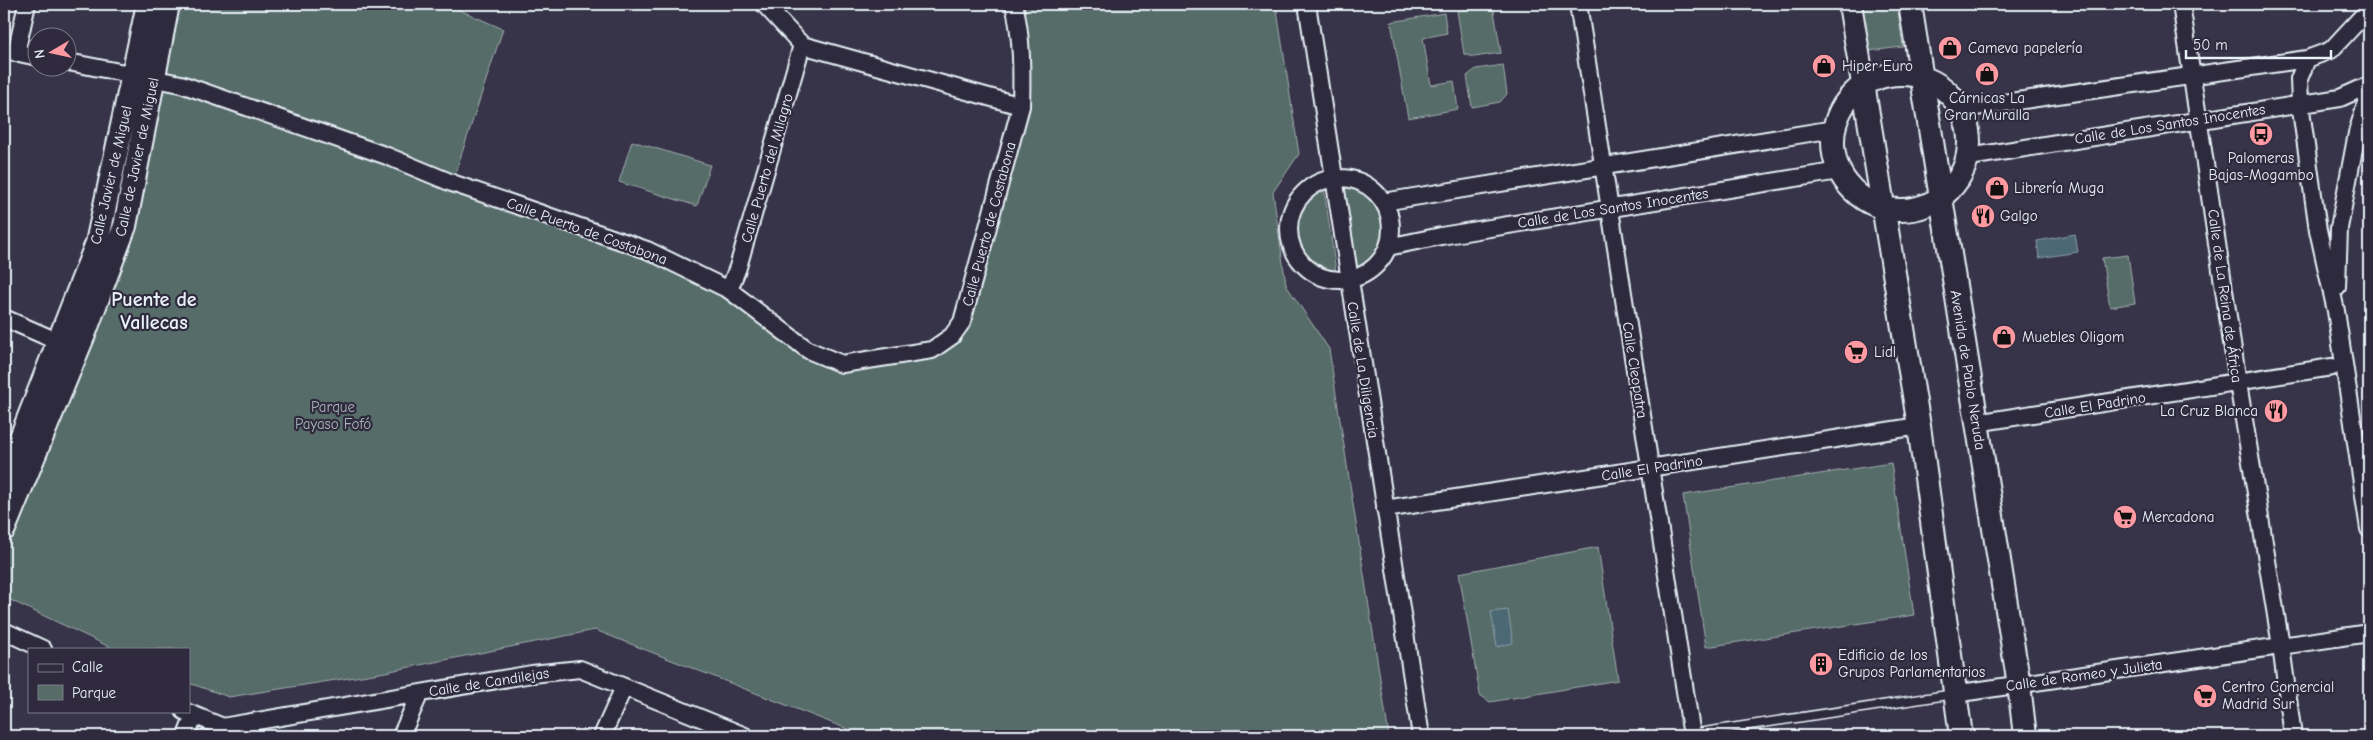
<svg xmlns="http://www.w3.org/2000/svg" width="2373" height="740" font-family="'Comic Neue',sans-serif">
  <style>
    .green { fill: #576c67; stroke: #a0aeb0 }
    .water { fill: #4d6775; stroke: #8b9ea9 }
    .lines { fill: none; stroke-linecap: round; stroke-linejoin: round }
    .lane-casing { stroke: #e8f1f8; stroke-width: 11 }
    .street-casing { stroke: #e8f1f8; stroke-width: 20 }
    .secondary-casing { stroke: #e8f1f8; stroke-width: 26 }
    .lane { stroke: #2f2a3d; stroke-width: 8 }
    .street { stroke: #2f2a3d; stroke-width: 16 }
    .secondary { stroke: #2f2a3d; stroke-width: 22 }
    .labels { text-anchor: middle; stroke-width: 4.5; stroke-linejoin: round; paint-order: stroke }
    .poi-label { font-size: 15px; fill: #e8f1f8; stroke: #2f2a3d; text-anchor: start }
    .street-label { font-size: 15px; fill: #e8f1f8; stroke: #2f2a3d }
    .park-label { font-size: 15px; fill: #a7b5b7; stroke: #2f2a3d }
    .district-label { font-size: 20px; font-weight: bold; fill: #e8f1f8; stroke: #2f2a3d }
  </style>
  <rect width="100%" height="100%" fill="#373348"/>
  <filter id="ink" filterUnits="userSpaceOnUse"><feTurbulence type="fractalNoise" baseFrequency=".02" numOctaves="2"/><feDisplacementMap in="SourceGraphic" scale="10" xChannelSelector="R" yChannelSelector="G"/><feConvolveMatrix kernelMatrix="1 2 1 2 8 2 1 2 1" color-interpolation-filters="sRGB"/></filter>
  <g filter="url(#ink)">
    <path class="green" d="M 178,4 L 446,4 L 503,29 L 452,183 L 647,250 L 842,364 L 932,350 L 952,336 L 1021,106 L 1014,4 L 1276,4 L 1299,154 L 1273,192 L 1286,285 L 1329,349 L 1389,736 L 865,736 L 595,630 L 380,673 L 229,697 L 189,683 L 189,649 L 114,649 L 4,597 L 4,529 L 85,332 Z
      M 1862,4 L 1897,4 L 1903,47 L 1869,51 Z
      M 1493,5 L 1501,53 L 1474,57 L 1464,54 L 1457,11 Z
      M 1444,13 L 1447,33 L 1423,38 L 1431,85 L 1454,81 L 1458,109 L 1408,118 L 1391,22 Z
      M 1503,65 L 1507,94 L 1500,102 L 1472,107 L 1467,76 L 1476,69 Z
      M 632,141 L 710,165 L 697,206 L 619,182 Z
      M 1351,186 C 1379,196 1395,228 1376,254 C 1373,259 1367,263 1362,268 L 1355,267 L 1343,187 Z
      M 1324,188 L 1336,272 C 1288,269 1280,205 1324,188 Z
      M 2128,255 L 2135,303 L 2110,307 L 2102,258 Z
      M 1891,463 L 1914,615 L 1706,647 L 1683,495 Z
      M 1598,547 L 1618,680 L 1490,702 L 1480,695 L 1459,573 Z"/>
    <path class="water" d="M 2075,234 L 2078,252 L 2039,258 L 2037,241 Z
      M 1508,610 L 1513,643 L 1497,647 L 1491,612 Z"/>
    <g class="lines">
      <g class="lane-casing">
        <path id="lane" d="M 1691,734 L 1954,694"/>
      </g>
      <g class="street-casing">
        <path id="street" d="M 1307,4 L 1421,736
          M 1578,4 L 1692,736
          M 2181,4 L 2238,383 L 2281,646 L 2293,736
          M 802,45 L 1021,106
          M 4,50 L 38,57
          M 16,53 L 27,4
          M 2307,59 L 2299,79 L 2300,103 L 2318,230 L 2336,311 L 2369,529
          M 68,62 L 181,84 L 387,156 L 452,183 L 647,250 L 729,290 L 808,350 L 842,364 L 932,350 L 952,336 L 962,322 L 1021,106 C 1022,72 1022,37 1014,4
          M 1962,109 L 2307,59 L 2331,50 L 2369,9
          M 1969,157 L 2340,98 L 2369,85
          M1289 229a51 51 0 1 1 102 0a51 51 0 1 1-102 0Z
          M 1383,202 L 1834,129
          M 1388,247 L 1441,236 L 1839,171
          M 2337,287 L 2339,228 L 2357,133 L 2369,93
          M 729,290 L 738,267 L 802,45 L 764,4
          M 4,318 L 59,342
          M 1976,423 L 2332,367
          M 1385,509 L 1919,426
          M 4,631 L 43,649
          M 1954,694 L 2369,633
          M 184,711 L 245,736
          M 222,727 L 532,674 L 580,669 L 745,736
          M 186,736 L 194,715
          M 401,736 L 420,693
          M 602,736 L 624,687"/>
      </g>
      <g class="secondary-casing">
        <path id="secondary" d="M 1850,4 L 1919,426 L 1961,736
          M 1910,4 L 2019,685 L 2025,736
          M1833 142a68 68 0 1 1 136 0a68 68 0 1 1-136 0Z
          M 4,481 L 97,243 L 148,4
          M 4,529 L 85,332 L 125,226 L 168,4"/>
      </g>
      <use href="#lane" class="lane"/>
      <use href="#street" class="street"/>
      <use href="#secondary" class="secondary"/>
    </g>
  </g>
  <defs>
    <g id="shop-disc" transform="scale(1.25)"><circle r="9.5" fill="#ff9aa2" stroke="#2f2a3d"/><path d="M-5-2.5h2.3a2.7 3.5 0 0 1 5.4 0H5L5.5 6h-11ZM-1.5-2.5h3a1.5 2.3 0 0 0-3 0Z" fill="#111"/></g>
    <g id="bus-disc" transform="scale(1.25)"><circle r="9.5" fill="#ff9aa2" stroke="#2f2a3d"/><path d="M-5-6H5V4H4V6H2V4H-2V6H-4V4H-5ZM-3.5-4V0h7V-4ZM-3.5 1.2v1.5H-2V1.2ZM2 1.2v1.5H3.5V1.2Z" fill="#111"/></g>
    <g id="restaurant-disc" transform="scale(1.25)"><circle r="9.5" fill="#ff9aa2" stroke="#2f2a3d"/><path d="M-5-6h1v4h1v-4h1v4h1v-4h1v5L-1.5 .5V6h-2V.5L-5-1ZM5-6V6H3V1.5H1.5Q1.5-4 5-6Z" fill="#111"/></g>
    <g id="supermarket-disc" transform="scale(1.25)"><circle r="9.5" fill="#ff9aa2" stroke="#2f2a3d"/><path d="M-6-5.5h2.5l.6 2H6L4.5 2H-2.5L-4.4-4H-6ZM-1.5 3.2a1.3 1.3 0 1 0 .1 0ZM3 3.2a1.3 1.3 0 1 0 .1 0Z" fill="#111"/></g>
    <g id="building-disc" transform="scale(1.25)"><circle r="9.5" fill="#ff9aa2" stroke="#2f2a3d"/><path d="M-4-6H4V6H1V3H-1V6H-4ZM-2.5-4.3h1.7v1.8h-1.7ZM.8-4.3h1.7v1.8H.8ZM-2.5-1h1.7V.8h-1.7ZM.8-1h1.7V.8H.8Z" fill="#111"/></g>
  </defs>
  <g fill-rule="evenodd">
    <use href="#shop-disc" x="1950" y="48"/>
    <use href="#shop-disc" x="1824" y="66"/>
    <use href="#shop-disc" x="1987" y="74"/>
    <use href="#bus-disc" x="2261" y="134"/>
    <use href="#shop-disc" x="1997" y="188"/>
    <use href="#restaurant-disc" x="1983" y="216"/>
    <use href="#shop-disc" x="2004" y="337"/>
    <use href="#supermarket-disc" x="1856" y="352"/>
    <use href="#restaurant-disc" x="2276" y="411"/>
    <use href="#supermarket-disc" x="2125" y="517"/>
    <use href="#building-disc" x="1821" y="664"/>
    <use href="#supermarket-disc" x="2205" y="696"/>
  </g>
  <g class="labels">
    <g class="poi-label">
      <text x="1968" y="53">Cameva papelería</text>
      <text x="1842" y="71">Hiper Euro</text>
      <text x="1987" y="103" text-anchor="middle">Cárnicas La<tspan x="1987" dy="17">Gran Muralla</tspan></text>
      <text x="2261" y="163" text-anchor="middle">Palomeras<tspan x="2261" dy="17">Bajas-Mogambo</tspan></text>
      <text x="2014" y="193">Librería Muga</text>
      <text x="2000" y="221">Galgo</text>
      <text x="2022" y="342">Muebles Oligom</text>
      <text x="1874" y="357">Lidl</text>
      <text x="2258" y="416" text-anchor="end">La Cruz Blanca</text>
      <text x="2142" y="522">Mercadona</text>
      <text x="1838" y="660">Edificio de los<tspan x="1838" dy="17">Grupos Parlamentarios</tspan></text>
      <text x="2222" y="692">Centro Comercial<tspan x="2222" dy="17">Madrid Sur</tspan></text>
    </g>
    <g class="street-label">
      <text transform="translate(2170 124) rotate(-9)" y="5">Calle de Los Santos Inocentes</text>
      <text transform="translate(137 157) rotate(-78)" y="5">Calle de Javier de Miguel</text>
      <text transform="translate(767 168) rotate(-74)" y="5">Calle Puerto del Milagro</text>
      <text transform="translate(111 175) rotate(-77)" y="5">Calle Javier de Miguel</text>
      <text transform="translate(1613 208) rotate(-9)" y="5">Calle de Los Santos Inocentes</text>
      <text transform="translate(989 224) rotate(-75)" y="5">Calle Puerto de Costabona</text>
      <text transform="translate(587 231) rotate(20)" y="5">Calle Puerto de Costabona</text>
      <text transform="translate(2225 296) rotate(82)" y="5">Calle de La Reina de África</text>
      <text transform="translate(1363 370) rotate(81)" y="5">Calle de La Diligencia</text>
      <text transform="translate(1635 370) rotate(81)" y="5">Calle Cleopatra</text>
      <text transform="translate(1968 370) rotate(81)" y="5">Avenida de Pablo Neruda</text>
      <text transform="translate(2095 405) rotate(-9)" y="5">Calle El Padrino</text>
      <text transform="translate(1652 468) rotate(-9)" y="5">Calle El Padrino</text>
      <text transform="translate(2084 675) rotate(-8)" y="5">Calle de Romeo y Julieta</text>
      <text transform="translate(489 682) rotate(-9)" y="5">Calle de Candilejas</text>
    </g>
    <g class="park-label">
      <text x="333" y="412">Parque<tspan x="333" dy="17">Payaso Fofó</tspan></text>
    </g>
    <g class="district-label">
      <text x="154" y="306">Puente de<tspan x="154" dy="23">Vallecas</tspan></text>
    </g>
  </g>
  <rect width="2373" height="740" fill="none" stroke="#2f2a3d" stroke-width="20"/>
  <rect x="10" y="10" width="2353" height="720" fill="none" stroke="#e8f1f8" stroke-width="2" filter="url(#ink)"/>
  <rect x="28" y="648" width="162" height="65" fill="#2f2a3d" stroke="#797a88"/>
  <rect x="38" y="664" width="25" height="8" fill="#2f2a3d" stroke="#797a88"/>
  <text x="72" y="672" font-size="15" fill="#e8f1f8">Calle</text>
  <rect x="38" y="685" width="25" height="15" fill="#576c67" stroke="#797a88"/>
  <text x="72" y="698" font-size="15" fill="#e8f1f8">Parque</text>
  <g transform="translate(52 52) rotate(261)"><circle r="24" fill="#2f2a3d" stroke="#797a88"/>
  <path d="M0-4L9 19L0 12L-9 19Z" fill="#ff9aa2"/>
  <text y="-8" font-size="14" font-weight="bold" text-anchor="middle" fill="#e8f1f8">N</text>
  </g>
  <path d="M2186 50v8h145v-8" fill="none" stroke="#e8f1f8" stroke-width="2.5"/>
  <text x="2193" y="50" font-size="15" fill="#e8f1f8" stroke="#2f2a3d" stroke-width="4" paint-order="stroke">50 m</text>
</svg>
